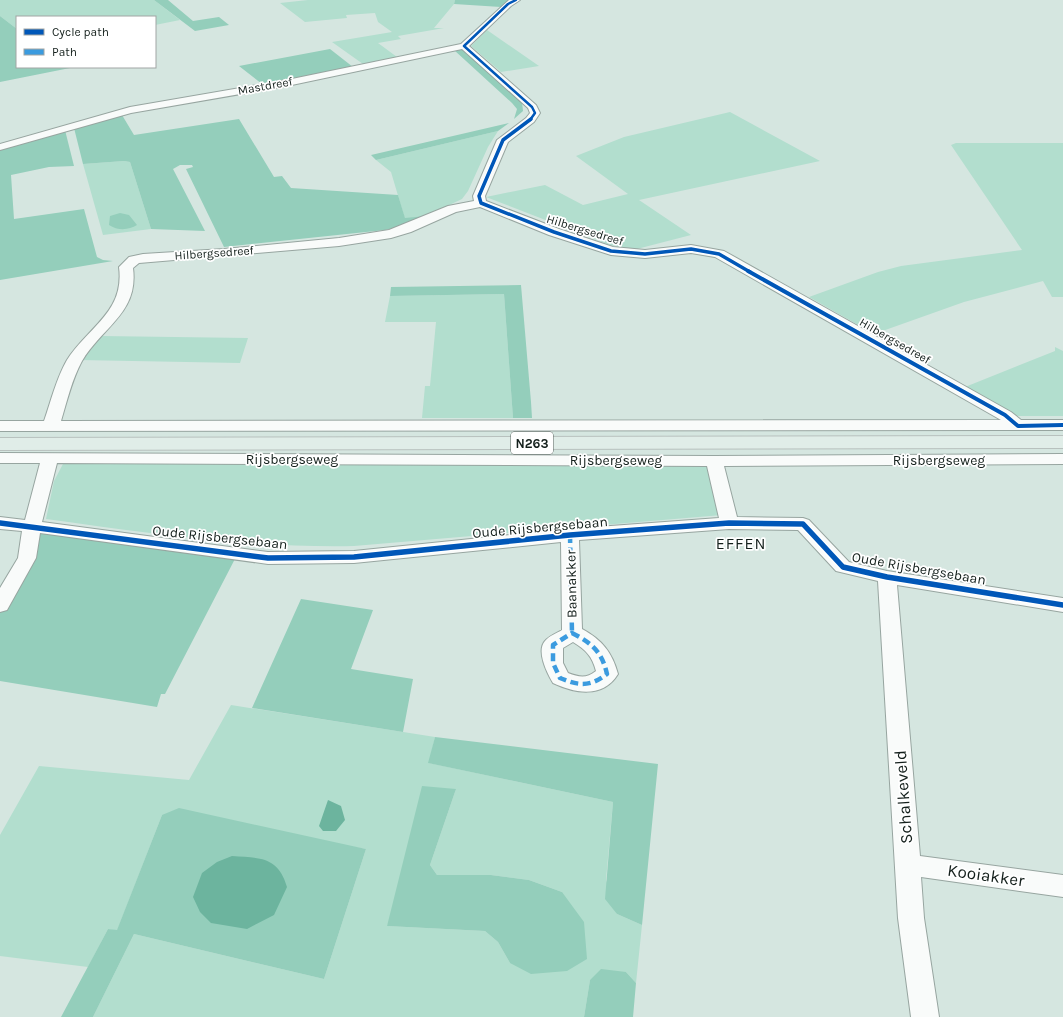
<svg xmlns="http://www.w3.org/2000/svg" width="1063" height="1017" font-family="Karla,sans-serif">
  <style>
    .green { fill: #b2dece; fill-rule: evenodd }
    .forest { fill: #94cebb }
    .water { fill: #6cb49e }
    .lines { fill: none; stroke-linecap: round; stroke-linejoin: round }
    .minor-casing { stroke: #97a5a0; stroke-width: 2 }
    .major-casing { stroke: #b8c1be; stroke-width: 2 }
    .minor { fill: #f9fbfa; fill-rule: evenodd }
    .major { fill: #e0ede8; fill-rule: evenodd }
    .quiet { stroke: #3b9bdf; stroke-width: 4.5; stroke-dasharray: 8 4.5; stroke-linecap: butt }
    .cycleway-far3-casing { stroke: #fff; stroke-width: 4 }
    .cycleway-far2-casing { stroke: #fff; stroke-width: 5 }
    .cycleway-far1-casing { stroke: #fff; stroke-width: 6 }
    .cycleway-casing { stroke: #fff; stroke-width: 8 }
    .cycleway-far3 { stroke: #0057b8; stroke-width: 2.5 }
    .cycleway-far2 { stroke: #0057b8; stroke-width: 3.5 }
    .cycleway-far1 { stroke: #0057b8; stroke-width: 4 }
    .cycleway { stroke: #0057b8; stroke-width: 5.5 }
    .labels { text-anchor: middle; stroke-width: 3.5; stroke-linejoin: round; paint-order: stroke }
    .far-street-label { font-size: 12px; fill: #131f1b; stroke: #fff }
    .shield { fill: #fff; stroke: #5a625f; stroke-width: 1 }
    .shield-label { font-size: 13px; font-weight: bold; fill: #131f1b }
    .street-label { font-size: 14px; fill: #131f1b; stroke: #fff }
    .quarter-label { font-size: 16px; letter-spacing: 1px; fill: #131f1b; stroke: #fff }
    .near-street-label { font-size: 17px; fill: #131f1b; stroke: #fff }
  </style>
  <rect width="100%" height="100%" fill="#d5e6e0"/>
  <path class="green" d="M 0,0 L 154,0 L 180,20 L 155,25 L 155,17 L 17,17 L 17,29 L 0,16 Z
    M 308,0 L 455,0 L 454,4 L 434,28 L 444,28 L 398,36 L 401,39 L 378,43 L 397,57 L 363,64 L 332,42 L 392,32 L 378,22 L 375,13 L 346,15 L 347,18 L 305,22 L 280,3 Z
    M 487,30 L 539,66 L 501,72 L 471,46 Z
    M 730,112 L 820,161 L 639,200 L 691,235 L 633,250 L 610,245 L 486,197 L 545,185 L 583,205 L 628,194 L 576,156 L 624,137 Z
    M 498,131 L 488,147 L 468,191 L 462,199 L 426,216 L 405,219 L 391,172 L 376,160 Z
    M 956,143 L 1063,143 L 1063,297 L 1052,297 L 1043,281 L 964,302 L 874,334 L 809,297 L 878,272 L 901,266 L 1022,250 L 951,145 Z
    M 124,161 L 130,162 L 151,229 L 103,235 L 83,164 Z
    M 504,294 L 513,418 L 422,418 L 425,386 L 430,386 L 436,322 L 385,322 L 390,296 Z
    M 101,336 L 248,338 L 240,363 L 79,360 Z
    M 1055,347 L 1063,351 L 1063,416 L 1016,416 L 965,387 L 1055,351 Z
    M 63,464 L 707,464 L 722,515 L 354,546 C 251,548 147,533 46,519 L 54,481 Z
    M 231,705 L 435,737 L 429,763 L 613,802 L 606,880 L 617,914 L 642,925 L 636,983 L 626,972 L 590,980 L 584,1017 L 93,1017 L 134,934 L 324,979 L 366,849 L 162,815 L 117,931 L 108,929 L 88,967 L 0,956 L 0,835 L 39,766 L 189,780 ZM 456,789 L 430,865 L 437,875 L 491,875 L 529,880 L 562,892 L 510,963 L 498,942 L 485,931 L 387,926 Z"/>
  <path class="forest" d="M 154,0 L 168,0 L 193,21 L 219,17 L 229,25 L 195,31 Z
    M 455,0 L 511,0 L 501,7 L 454,4 Z
    M 0,16 L 17,29 L 17,67 L 70,68 L 0,82 Z
    M 330,49 L 353,67 L 262,84 L 239,66 Z
    M 462,49 L 522,102 L 523,111 L 514,119 L 517,109 L 512,103 L 454,50 Z
    M 122,115 L 134,135 L 239,119 L 274,177 L 282,176 L 291,188 L 398,195 L 405,218 L 426,216 L 402,226 L 385,230 L 224,247 L 186,169 L 193,167 L 192,165 L 180,165 L 173,169 L 205,231 L 151,229 L 130,162 L 124,161 L 83,164 L 74,128 Z
    M 509,123 L 498,131 L 376,160 L 371,155 Z
    M 65,130 L 74,166 L 49,167 L 11,175 L 14,219 L 84,209 L 97,257 L 103,260 L 113,261 L 0,280 L 0,149 Z
    M 120,213 L 129,215 L 137,225 C 129,230 118,231 109,225 L 110,216 Z
    M 521,285 L 531,402 L 532,418 L 513,418 L 504,294 L 390,296 L 391,287 Z
    M 41,532 L 237,555 L 165,694 L 161,694 L 157,707 L 0,681 L 0,608 Z
    M 301,599 L 373,610 L 351,669 L 413,679 L 403,732 L 252,708 Z
    M 435,737 L 658,764 L 642,925 L 617,914 L 605,899 L 613,802 L 428,763 Z
    M 422,786 L 456,789 L 430,865 L 437,875 L 491,875 L 529,880 L 562,892 L 584,922 L 587,959 L 567,971 L 531,974 L 510,963 L 498,942 L 485,931 L 387,926 Z
    M 179,808 L 366,849 L 324,979 L 134,934 L 93,1017 L 61,1017 L 108,929 L 117,930 L 162,815 Z
    M 601,969 L 626,972 L 636,983 L 633,1017 L 584,1017 L 590,980 Z"/>
  <path class="water" d="M 328,800 L 341,806 L 345,820 L 336,831 L 323,831 L 319,826 Z
    M 232,856 C 260,858 278,856 287,887 L 274,915 L 247,929 L 211,923 L 200,912 L 193,897 L 202,873 L 217,862 Z"/>
  <g class="lines">
    <g class="minor-casing">
      <path id="minor" d="M 509,0 L 520,0 L 511,6 L 469,46 L 536,105 L 540,113 L 534,122 L 508,142 L 485,196 L 486,201 L 559,229 L 613,247 L 645,250 L 691,245 L 724,251 L 1011,412 L 1021,420 L 1063,420 L 1063,430 L 0,431 L 0,421 L 44,421 C 51,401 56,379 67,360 C 88,327 125,312 119,267 L 129,257 L 143,254 L 224,249 L 339,238 L 389,230 L 448,206 L 474,201 L 473,196 L 497,140 L 526,118 L 530,113 L 528,108 L 462,49 L 287,86 L 131,113 L 0,150 L 0,144 L 130,107 L 287,80 L 461,44 ZM 480,207 L 549,235 L 611,255 L 645,258 L 691,253 L 715,257 L 1001,420 L 61,421 C 67,401 72,379 82,361 C 102,327 139,313 133,268 L 139,263 L 339,246 L 391,238 L 411,232 L 456,212 Z
        M 0,453 L 714,456 L 1063,454 L 1063,464 L 724,466 L 737,517 L 803,518 L 809,520 L 849,562 L 887,571 L 1063,598 L 1063,612 L 897,585 L 920,856 L 1063,875 L 1063,897 L 921,877 L 924,918 L 939,1017 L 911,1017 L 898,918 L 878,581 L 836,571 L 798,530 L 729,529 L 579,540 L 582,629 C 602,640 612,652 618,674 C 603,699 574,693 553,683 C 547,673 536,651 545,641 C 549,636 557,633 562,630 L 561,542 L 354,563 L 268,564 L 40,533 L 36,558 L 7,610 L 0,612 L 0,588 L 18,558 L 22,531 L 0,529 L 0,517 L 25,520 L 40,463 L 0,463 ZM 57,463 L 707,466 L 719,518 L 570,529 L 354,551 L 268,552 L 42,522 ZM 573,642 C 586,650 592,656 596,671 C 586,679 579,677 568,673 L 563,663 L 563,648 Z"/>
    </g>
    <g class="major-casing">
      <path id="major" d="M 1063,436 L 1063,448 L 0,450 L 0,438 Z"/>
    </g>
    <use href="#minor" class="minor"/>
    <use href="#major" class="major"/>
    <path class="quiet" d="M 570,535 L 572,633
      M 572,633 C 592,643 602,652 607,674 C 590,687 579,686 560,678 L 553,663 L 553,645 Z"/>
    <g class="cycleway-far3-casing">
      <path id="cycleway-far3" d="M 516,0 L 508,4 L 464,46 L 532,107 L 535,113 L 530,120"/>
    </g>
    <g class="cycleway-far2-casing">
      <path id="cycleway-far2" d="M 531,119 L 503,140 L 479,196 L 481,203 L 554,232 L 611,251 L 645,254 L 691,249 L 719,254 L 750,272"/>
    </g>
    <g class="cycleway-far1-casing">
      <path id="cycleway-far1" d="M 748,271 L 1005,415 L 1018,426 L 1063,425"/>
    </g>
    <g class="cycleway-casing">
      <path id="cycleway" d="M 0,523 L 268,558 L 354,557 L 570,535 L 729,523 L 803,524 L 843,567 L 887,577 L 1063,605"/>
    </g>
    <use href="#cycleway-far3" class="cycleway-far3"/>
    <use href="#cycleway-far2" class="cycleway-far2"/>
    <use href="#cycleway-far1" class="cycleway-far1"/>
    <use href="#cycleway" class="cycleway"/>
  </g>
  <g class="labels">
    <g class="far-street-label">
      <text transform="translate(265 86) rotate(-10)" y="4">Mastdreef</text>
      <text transform="translate(585 230) rotate(17)" y="4">Hilbergsedreef</text>
      <text transform="translate(214 253) rotate(-4)" y="4">Hilbergsedreef</text>
      <text transform="translate(895 341) rotate(30)" y="4">Hilbergsedreef</text>
    </g>
    <rect class="shield" x="511" y="432" width="42" height="22" rx="3"/>
    <g class="shield-label">
      <text x="532" y="448">N263</text>
    </g>
    <g class="street-label">
      <text x="292" y="464">Rijsbergseweg</text>
      <text x="616" y="465">Rijsbergseweg</text>
      <text x="939" y="465">Rijsbergseweg</text>
      <text transform="translate(540 527) rotate(-5)" y="5">Oude Rijsbergsebaan</text>
      <text transform="translate(220 537) rotate(6)" y="5">Oude Rijsbergsebaan</text>
      <text transform="translate(919 568) rotate(10)" y="5">Oude Rijsbergsebaan</text>
      <text transform="translate(571 584) rotate(-91)" y="5">Baanakker</text>
    </g>
    <g class="quarter-label">
      <text x="741" y="549">EFFEN</text>
    </g>
    <g class="near-street-label">
      <text transform="translate(903 797) rotate(-94)" y="6">Schalkeveld</text>
      <text transform="translate(986 875) rotate(8)" y="6">Kooiakker</text>
    </g>
  </g>
  <rect x="16" y="16" width="140" height="52" fill="#ffffff" stroke="#a1a5a4"/>
  <rect x="24" y="29" width="20" height="6" fill="#0057b8" stroke="#a1a5a4"/>
  <text x="52" y="36" font-size="12" fill="#131f1b">Cycle path</text>
  <rect x="24" y="49" width="20" height="6" fill="#3b9bdf" stroke="#a1a5a4"/>
  <text x="52" y="56" font-size="12" fill="#131f1b">Path</text>
</svg>
